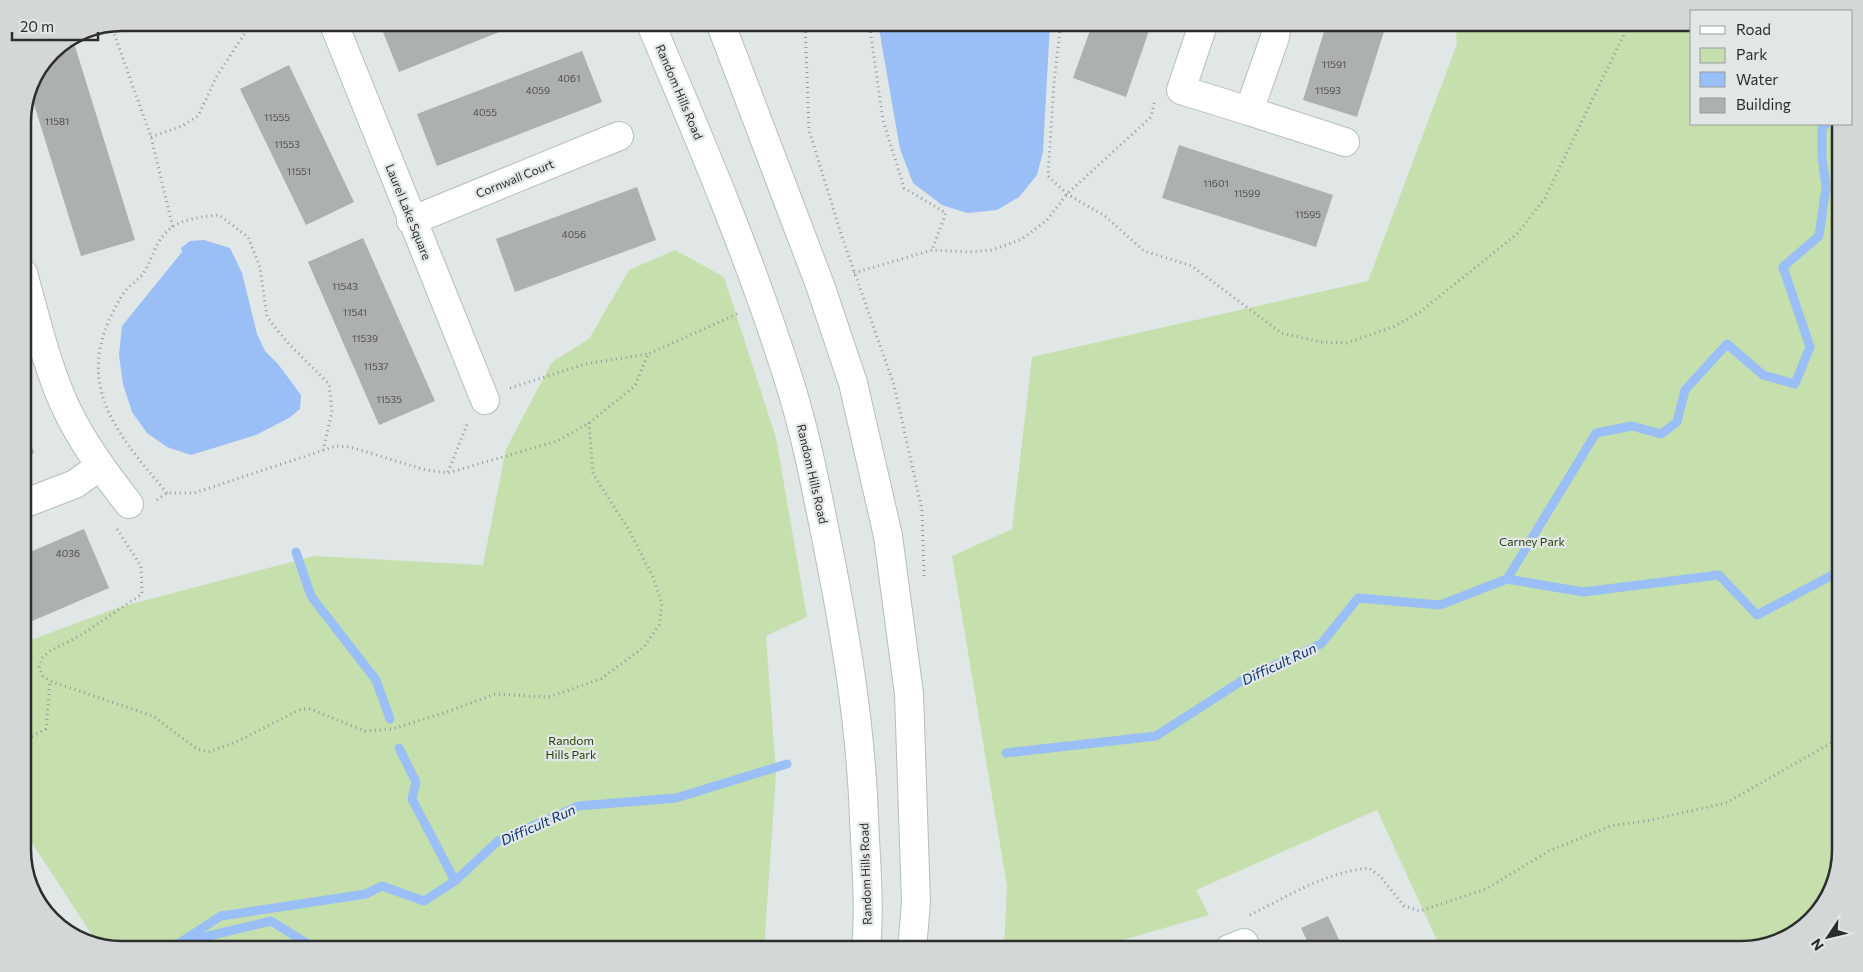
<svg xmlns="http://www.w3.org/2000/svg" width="1863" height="972" font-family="Commissioner,sans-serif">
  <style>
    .green { fill: #c5e0ad }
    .water { fill: #9abef6 }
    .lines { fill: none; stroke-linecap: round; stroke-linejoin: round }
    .stream { stroke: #9abef6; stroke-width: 9 }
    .building { fill: #acb0ae }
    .minor-casing { stroke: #b7bcbc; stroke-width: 30 }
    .path { stroke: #959999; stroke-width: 3; stroke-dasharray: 1 4; stroke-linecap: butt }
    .minor { stroke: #fff; stroke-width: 28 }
    .labels { text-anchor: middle; stroke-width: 4.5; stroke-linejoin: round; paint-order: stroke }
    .number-label { font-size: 10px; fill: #4c4e4e }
    .street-label { font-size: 12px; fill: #2c2e2e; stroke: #e1e6e6 }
    .park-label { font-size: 12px; fill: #294108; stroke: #e1e6e6 }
    .water-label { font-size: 14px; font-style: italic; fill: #09316d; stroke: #e1e6e6 }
    .rim { fill: none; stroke: #2c2e2e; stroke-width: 2.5 }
  </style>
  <rect width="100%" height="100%" fill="#e1e6e6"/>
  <path class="green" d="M 1455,23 L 1692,23 L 1692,124 L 1840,124 L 1840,850 L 1830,894 L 1796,933 L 1741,949 L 1441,949 L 1377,810 L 1196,890 L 1209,915 L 1092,949 L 1004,949 L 1007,886 L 952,556 L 1012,529 L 1032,357 L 1368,281 L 1457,44 Z
    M 675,250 L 724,277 L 776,438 L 807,617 L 766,636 L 776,774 L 764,949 L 122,949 L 95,943 L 92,935 L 23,829 L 23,643 L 120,607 L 314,556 L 483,565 L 506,449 L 552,362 L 589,339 L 629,270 Z"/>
  <path class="water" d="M 878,23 L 1050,23 L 1043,152 L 1037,175 L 1019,197 L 997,210 L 967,213 L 942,205 L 913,183 L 900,149 Z
    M 204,240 L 230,248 L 242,273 L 257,334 L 265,351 L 278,364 L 301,395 L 300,409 L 289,418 L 256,435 L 191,455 L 167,447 L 147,433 L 132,412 L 123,384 L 119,355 L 122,326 L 182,252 L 181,248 L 190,241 Z"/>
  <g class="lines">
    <path class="stream" d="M 296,552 L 311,596 L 376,680 L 390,719
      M 1507,579 L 1596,433 L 1632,426 L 1661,434 L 1677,422 L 1685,390 L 1727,344 L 1763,375 L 1795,384 L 1810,347 L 1783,267 L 1819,236 L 1826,187 L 1822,157 L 1822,128 L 1826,124
      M 399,748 L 416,782 L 412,799 L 455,881
      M 1006,753 L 1156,736 L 1243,680 L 1321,644 L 1358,598 L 1440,605 L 1507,579 L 1583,592 L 1719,575 L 1757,615 L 1840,571
      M 187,941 L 271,921 L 316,949
      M 170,949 L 221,916 L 366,894 L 382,886 L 424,901 L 455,881 L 498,841 L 578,806 L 676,798 L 787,764"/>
  </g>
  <path class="building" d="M 379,22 L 522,22 L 522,23 L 399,72 Z
    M 1093,22 L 1152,22 L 1126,97 L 1073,78 Z
    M 1327,22 L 1387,22 L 1357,117 L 1303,100 Z
    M 74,43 L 135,240 L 81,256 L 29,88 L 52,52 Z
    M 582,51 L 602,102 L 437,166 L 417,114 Z
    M 289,65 L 354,202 L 306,225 L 240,89 Z
    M 1179,145 L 1333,195 L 1316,247 L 1162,198 Z
    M 637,187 L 656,240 L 515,292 L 496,239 Z
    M 363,238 L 435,401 L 379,425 L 308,262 Z
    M 23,423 L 34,453 L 23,458 Z
    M 84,529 L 109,588 L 23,625 L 23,555 Z
    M 1328,916 L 1342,946 L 1349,942 L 1352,949 L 1311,949 L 1301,928 Z
    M 1273,941 L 1276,948 L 1283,944 L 1286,949 L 1255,949 Z"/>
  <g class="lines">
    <g class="minor-casing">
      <path id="minor" d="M 333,22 L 485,400
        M 650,22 C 701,142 752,262 791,387 C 807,439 817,493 828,547 C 846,638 861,727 864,819 C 866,863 870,906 866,949
        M 720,22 L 820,285 L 853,383 L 888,536 L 909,694 L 916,902 L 912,949
        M 1204,22 L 1181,90 L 1249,111 L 1275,37 L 1277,22
        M 1249,111 L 1345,142
        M 411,221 L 619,136
        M 23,273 C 35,316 48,372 68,412 C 84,445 106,475 129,504
        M 23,504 L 75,484 L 100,466
        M 1229,949 L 1244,943"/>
    </g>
    <path class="path" d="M 805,22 L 809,130 L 842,237 L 894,385 L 922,510 L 924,577
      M 869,22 L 883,120 L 904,188 L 946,213 L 932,250
      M 1061,22 L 1054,82 L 1048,176 L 1067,194 L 1105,216 L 1144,251 L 1192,266 L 1281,333 L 1321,342 L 1347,343 L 1393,327 L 1420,312 L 1517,234 L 1545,198 L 1623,36 L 1622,22
      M 111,25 L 151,137 L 173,228
      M 151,137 L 182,126 L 198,116 L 217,76 L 252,22
      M 854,273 L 932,250 L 970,252 L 992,250 L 1022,239 L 1047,220 L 1067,194 L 1151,117 L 1155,100
      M 510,388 L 585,364 L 648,354
      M 448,472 L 468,422
      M 167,493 C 110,426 69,377 125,291 C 130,285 137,281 142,275 C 148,267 152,255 157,245 C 171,219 193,218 219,215 L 248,237 L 260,267 L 267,317 L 287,342 L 329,384 L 332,412 L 323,450
      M 157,500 L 167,493 L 194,493 L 336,446 L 350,447 L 426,470 L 448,473 L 472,466 L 557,441 L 589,423 L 635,386 L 648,354 L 737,314
      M 117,529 L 141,566 L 142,594 L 81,635 L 50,651 L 42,658 L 39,668 L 43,676 L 50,681 L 153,716 L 197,749 L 208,752 L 236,742 L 301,709 L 310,709 L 365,731 L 392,729 L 444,713 L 495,694 L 549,697 L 601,679 L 644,647 L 659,625 L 662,604 L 653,577 L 629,530 L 593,474 L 589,423
      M 23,741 L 46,729 L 50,681
      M 1250,915 C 1288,896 1326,872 1369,868 L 1380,876 L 1404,906 L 1420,911 L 1486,889 L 1549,851 L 1610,826 L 1646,821 L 1726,803 L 1840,738"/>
    <use href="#minor" class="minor"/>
  </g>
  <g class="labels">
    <g class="number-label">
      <text x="1334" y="68">11591</text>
      <text x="569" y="82">4061</text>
      <text x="538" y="94">4059</text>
      <text x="1328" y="94">11593</text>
      <text x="485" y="116">4055</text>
      <text x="277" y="121">11555</text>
      <text x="57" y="125">11581</text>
      <text x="287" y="148">11553</text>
      <text x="299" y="175">11551</text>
      <text x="1216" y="187">11601</text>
      <text x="1247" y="197">11599</text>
      <text x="1308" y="218">11595</text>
      <text x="574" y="238">4056</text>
      <text x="345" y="290">11543</text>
      <text x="355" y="316">11541</text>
      <text x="365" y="342">11539</text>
      <text x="376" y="370">11537</text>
      <text x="389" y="403">11535</text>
      <text x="68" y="557">4036</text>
    </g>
    <g class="street-label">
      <text transform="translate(679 92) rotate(67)" y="4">Random Hills Road</text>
      <text transform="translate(515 179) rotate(-22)" y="4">Cornwall Court</text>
      <text transform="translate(408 212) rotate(68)" y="4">Laurel Lake Square</text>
      <text transform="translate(812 474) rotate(77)" y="4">Random Hills Road</text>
      <text transform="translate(866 874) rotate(-92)" y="4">Random Hills Road</text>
    </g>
    <g class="park-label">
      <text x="1532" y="546">Carney Park</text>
      <text x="571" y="745">Random<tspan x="571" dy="14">Hills Park</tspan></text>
    </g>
    <g class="water-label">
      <text transform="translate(1279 664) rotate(-25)" y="5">Difficult Run</text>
      <text transform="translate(538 825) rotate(-24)" y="5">Difficult Run</text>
    </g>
  </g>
  <path d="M0 0H1863V972H0ZM122 31H1741A91 91 0 0 1 1832 122V850A91 91 0 0 1 1741 941H122A91 91 0 0 1 31 850V122A91 91 0 0 1 122 31Z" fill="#d3d7d7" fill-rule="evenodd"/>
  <path class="rim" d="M122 31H1741A91 91 0 0 1 1832 122V850A91 91 0 0 1 1741 941H122A91 91 0 0 1 31 850V122A91 91 0 0 1 122 31Z"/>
  <rect x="1690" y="10" width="162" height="115" fill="#e1e6e6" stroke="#999c9c"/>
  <rect x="1700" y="26" width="25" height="8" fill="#ffffff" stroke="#999c9c"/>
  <text x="1736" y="35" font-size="15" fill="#2c2e2e">Road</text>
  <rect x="1700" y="48" width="25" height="15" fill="#c5e0ad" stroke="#999c9c"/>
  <text x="1736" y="60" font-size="15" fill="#2c2e2e">Park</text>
  <rect x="1700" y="72" width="25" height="15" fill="#9abef6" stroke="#999c9c"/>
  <text x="1736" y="85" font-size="15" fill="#2c2e2e">Water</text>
  <rect x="1700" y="98" width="25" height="15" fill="#acb0ae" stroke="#999c9c"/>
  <text x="1736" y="110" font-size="15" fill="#2c2e2e">Building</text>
  <g transform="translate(1828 937) rotate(235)" stroke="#e1e6e6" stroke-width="4" paint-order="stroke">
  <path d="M0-4L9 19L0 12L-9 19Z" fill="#2c2e2e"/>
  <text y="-8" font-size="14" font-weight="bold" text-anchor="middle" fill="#2c2e2e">N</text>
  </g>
  <path d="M12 32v8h86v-8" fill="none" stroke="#2c2e2e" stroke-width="2.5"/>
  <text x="20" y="32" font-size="15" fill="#2c2e2e" stroke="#e1e6e6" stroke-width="4" paint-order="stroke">20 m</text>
</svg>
